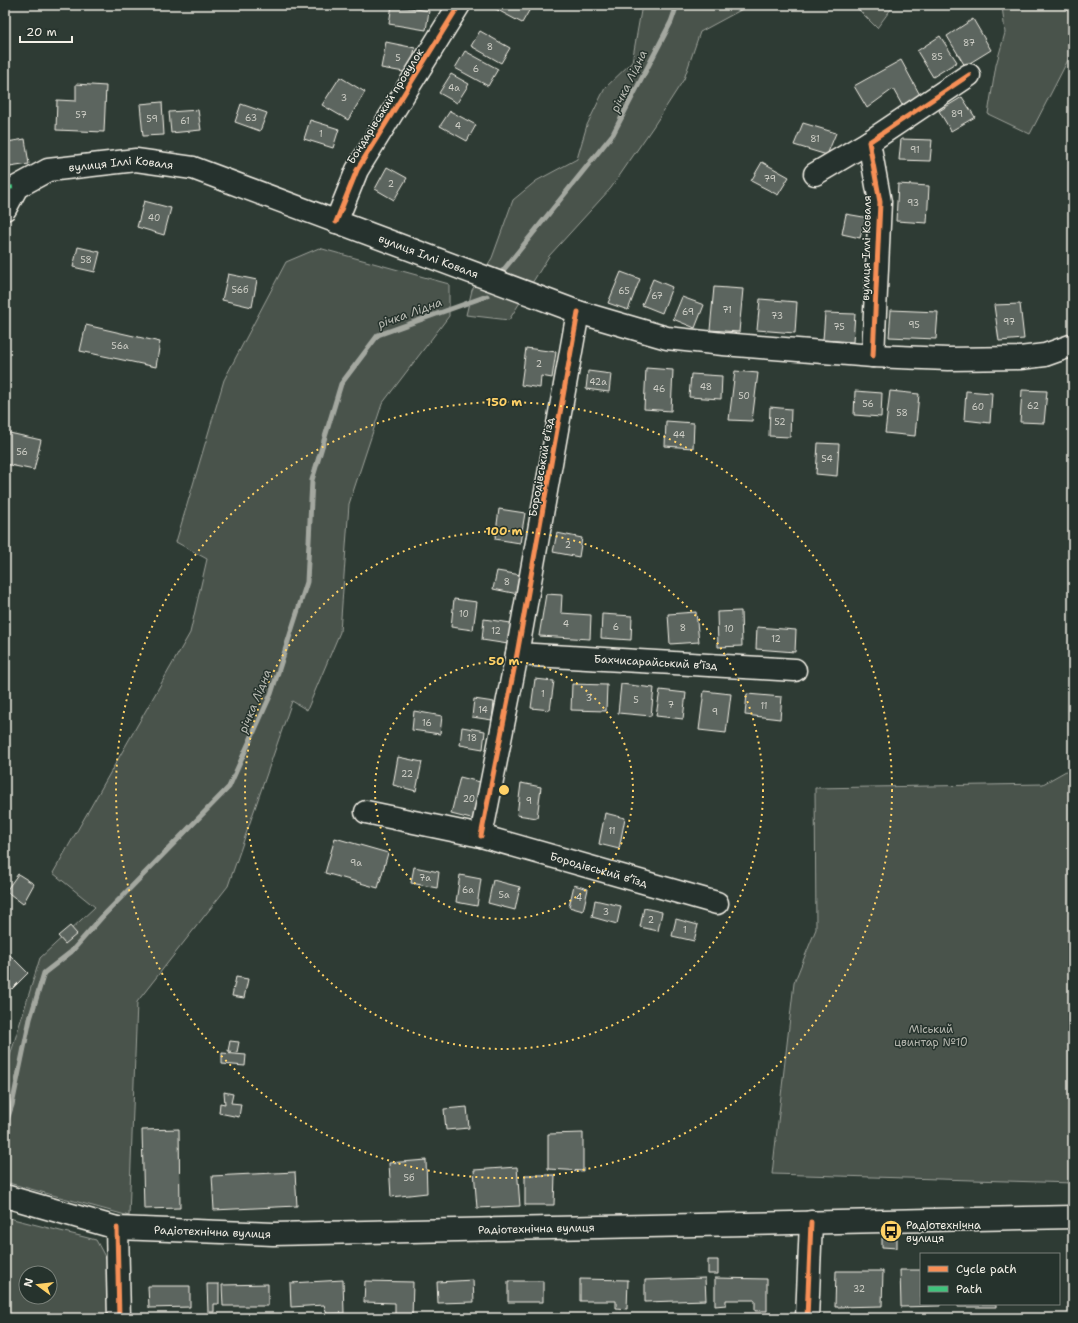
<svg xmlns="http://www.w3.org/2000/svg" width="1078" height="1323" font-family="'Shantell Sans',sans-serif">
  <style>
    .green { fill: #48524c; stroke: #9ea29a; fill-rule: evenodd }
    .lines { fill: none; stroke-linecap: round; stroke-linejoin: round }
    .stream { stroke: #a4a8a0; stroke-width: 5 }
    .building { fill: #5c655e; stroke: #f4f1e8 }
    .minor-casing { stroke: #f4f1e8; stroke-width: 25 }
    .major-casing { stroke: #f4f1e8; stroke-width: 25 }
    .minor { stroke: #26332d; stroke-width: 22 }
    .major { stroke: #26332d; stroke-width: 22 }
    .quiet { stroke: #40c37c; stroke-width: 4; stroke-dasharray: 8 4; stroke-linecap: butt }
    .cycleway-casing { stroke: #26332d; stroke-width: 8 }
    .cycleway { stroke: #f78f57; stroke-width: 5 }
    .ring { fill: none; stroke: #ffd166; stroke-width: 2; stroke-dasharray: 2 4 }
    .labels { text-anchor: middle; stroke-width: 3; stroke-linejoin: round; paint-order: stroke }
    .number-label { font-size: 9px; fill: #cecec6 }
    .street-label { font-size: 11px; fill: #f4f1e8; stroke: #26332d }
    .park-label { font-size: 11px; fill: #b8b9b1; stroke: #26332d }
    .poi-label { font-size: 11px; fill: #f4f1e8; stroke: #26332d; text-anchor: start }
    .water-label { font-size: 12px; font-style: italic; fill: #b8bab2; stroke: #26332d }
    .centre { fill: #ffd166; stroke: #26332d; stroke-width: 2 }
    .ring-label { font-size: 12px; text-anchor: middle; font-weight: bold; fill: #ffd166; stroke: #26332d; stroke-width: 3; stroke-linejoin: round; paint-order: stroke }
  </style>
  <rect width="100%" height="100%" fill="#2e3b34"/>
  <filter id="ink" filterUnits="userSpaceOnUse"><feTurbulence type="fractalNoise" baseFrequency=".025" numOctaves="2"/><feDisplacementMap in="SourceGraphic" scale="8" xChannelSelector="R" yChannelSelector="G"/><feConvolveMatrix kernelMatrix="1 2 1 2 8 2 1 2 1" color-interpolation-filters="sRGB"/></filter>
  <g filter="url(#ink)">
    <path class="green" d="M 642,5 L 750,5 L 700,32 L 684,79 L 655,124 L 611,188 L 549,256 L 509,320 L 466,315 L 472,290 L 492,258 L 513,200 L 536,181 L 577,159 L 587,125 L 605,88 L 632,62 Z
      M 854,5 L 894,5 L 877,28 Z
      M 1002,5 L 1073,5 L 1073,56 L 1068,60 L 1030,134 L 988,114 L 996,65 L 1005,33 Z
      M 319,248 L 449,284 L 449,316 L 382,404 L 349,504 L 340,632 L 307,710 L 292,701 L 228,886 L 137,1002 L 129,1216 L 5,1182 L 5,1072 L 40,958 L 95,907 L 53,873 L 190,633 L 207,559 L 176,542 L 224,380 L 286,262 Z
      M 1073,767 L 1073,1183 L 772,1174 L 794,983 L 816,929 L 815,788 L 1043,784 Z
      M 5,1217 L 96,1240 L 110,1266 L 110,1318 L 5,1318 ZM 26,1273 L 50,1273 L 50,1297 L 26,1297 Z"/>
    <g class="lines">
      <path class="stream" d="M 501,273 L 613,134 L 671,22 L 677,5
        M 5,1126 L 12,1105 L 30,1019 L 44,973 L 71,952 L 102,917 L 229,787 L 271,694 L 307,582 L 312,480 L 341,384 L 378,335 L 487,296"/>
    </g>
    <path class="building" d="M 392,5 L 429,11 L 426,30 L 389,24 Z
      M 493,5 L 523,5 L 530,9 L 522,23 L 492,7 Z
      M 973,19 L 991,50 L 965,66 L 947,36 Z
      M 480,31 L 510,48 L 501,63 L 471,46 Z
      M 940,36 L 957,62 L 933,77 L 917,51 Z
      M 386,42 L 415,48 L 410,73 L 381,68 Z
      M 465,51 L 498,69 L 488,86 L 455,68 Z
      M 901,60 L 920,95 L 902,105 L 893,89 L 867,108 L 854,86 Z
      M 451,74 L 469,84 L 457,103 L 439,93 Z
      M 340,77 L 365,92 L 348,120 L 322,105 Z
      M 76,84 L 106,86 L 104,132 L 56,130 L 57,100 L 76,101 Z
      M 962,97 L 975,117 L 951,131 L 939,111 Z
      M 162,102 L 164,135 L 143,136 L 140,104 Z
      M 241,104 L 267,113 L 260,131 L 235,122 Z
      M 198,110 L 201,130 L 171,133 L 169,112 Z
      M 450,111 L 476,125 L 467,141 L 440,126 Z
      M 310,120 L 339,129 L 333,148 L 304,139 Z
      M 803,123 L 836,133 L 827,155 L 794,145 Z
      M 25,139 L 29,164 L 10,167 L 7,142 Z
      M 901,139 L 932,140 L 930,161 L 899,160 Z
      M 762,162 L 789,177 L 778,195 L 751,181 Z
      M 387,167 L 407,178 L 394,200 L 375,189 Z
      M 898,184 L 929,186 L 927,223 L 896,221 Z
      M 144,201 L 171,208 L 164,235 L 137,227 Z
      M 846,214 L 875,219 L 873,233 L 862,230 L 860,238 L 842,234 Z
      M 78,247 L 100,252 L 95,272 L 73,267 Z
      M 621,272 L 640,279 L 628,310 L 608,303 Z
      M 228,274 L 257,280 L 252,307 L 222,300 Z
      M 653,279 L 672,287 L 662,313 L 642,305 Z
      M 714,287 L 743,289 L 739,332 L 710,330 Z
      M 682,297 L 704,305 L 695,328 L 673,319 Z
      M 760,299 L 797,302 L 795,333 L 757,330 Z
      M 1020,304 L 1024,339 L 999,341 L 994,305 Z
      M 891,310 L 938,312 L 936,339 L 889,337 Z
      M 825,313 L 855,314 L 853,342 L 823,340 Z
      M 86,325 L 160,342 L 156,367 L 80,351 Z
      M 526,348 L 556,352 L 552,378 L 541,376 L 540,388 L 521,385 Z
      M 646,368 L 673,370 L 671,411 L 644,409 Z
      M 588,371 L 611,374 L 609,392 L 586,389 Z
      M 735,371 L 758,373 L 752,421 L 729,420 Z
      M 691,374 L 722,376 L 721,399 L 689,397 Z
      M 1022,390 L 1047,391 L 1044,423 L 1020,422 Z
      M 855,391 L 882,393 L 881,417 L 854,415 Z
      M 890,391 L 919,394 L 915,436 L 885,433 Z
      M 966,391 L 992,393 L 990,423 L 964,420 Z
      M 770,407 L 791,409 L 790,437 L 769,436 Z
      M 666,421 L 694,423 L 693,448 L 665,446 Z
      M 5,432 L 41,440 L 34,470 L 5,464 Z
      M 818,443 L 839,444 L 837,476 L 816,474 Z
      M 5,507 L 9,508 L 6,523 L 5,523 Z
      M 499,509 L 525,513 L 520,543 L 495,539 Z
      M 557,533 L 582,538 L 579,557 L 553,552 Z
      M 497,571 L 521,575 L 518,594 L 493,589 Z
      M 546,594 L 562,595 L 561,613 L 591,615 L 590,639 L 539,636 Z
      M 454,599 L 477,602 L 473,630 L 451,627 Z
      M 741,611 L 742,646 L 718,647 L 717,612 Z
      M 696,612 L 699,642 L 670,644 L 668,614 Z
      M 602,614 L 632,616 L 631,640 L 601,638 Z
      M 484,619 L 511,623 L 508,644 L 482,640 Z
      M 757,627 L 796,630 L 795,652 L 756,649 Z
      M 535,679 L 554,681 L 550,710 L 531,708 Z
      M 572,684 L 607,685 L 606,711 L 571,710 Z
      M 621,684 L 654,688 L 651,716 L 618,713 Z
      M 660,690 L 686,693 L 683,719 L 656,716 Z
      M 704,691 L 731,694 L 726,733 L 699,730 Z
      M 747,694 L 782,697 L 780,719 L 745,715 Z
      M 474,699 L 494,702 L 492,720 L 472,717 Z
      M 414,711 L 442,716 L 440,734 L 412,730 Z
      M 462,727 L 485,731 L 483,749 L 460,745 Z
      M 398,757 L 422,762 L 416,791 L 393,785 Z
      M 460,777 L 488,784 L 479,821 L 451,814 Z
      M 521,783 L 541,787 L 537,818 L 517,815 Z
      M 605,813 L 625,818 L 619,849 L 599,844 Z
      M 335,838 L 388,853 L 378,888 L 325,873 Z
      M 414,867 L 439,872 L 437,888 L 411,883 Z
      M 18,874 L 34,884 L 23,904 L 6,891 Z
      M 460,875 L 481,879 L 477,906 L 456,902 Z
      M 493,880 L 520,887 L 515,910 L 488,903 Z
      M 574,885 L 588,889 L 583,911 L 569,907 Z
      M 595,900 L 621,906 L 617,924 L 592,917 Z
      M 644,908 L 662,912 L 658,931 L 640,927 Z
      M 676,919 L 698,925 L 694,941 L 672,936 Z
      M 70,926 L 77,934 L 65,944 L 58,936 Z
      M 10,955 L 28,973 L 12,989 L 5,982 L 5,959 Z
      M 236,977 L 248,979 L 244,998 L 232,996 Z
      M 230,1041 L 239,1042 L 237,1052 L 228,1051 Z
      M 222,1053 L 246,1055 L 245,1066 L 222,1064 Z
      M 224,1092 L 233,1094 L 231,1103 L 241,1104 L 239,1117 L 219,1113 L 220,1103 L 225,1104 Z
      M 467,1107 L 469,1128 L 446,1130 L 444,1109 Z
      M 179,1129 L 180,1208 L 144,1209 L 142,1130 Z
      M 583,1133 L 583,1171 L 548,1169 L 548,1134 Z
      M 426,1160 L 427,1193 L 391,1197 L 389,1163 Z
      M 517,1167 L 520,1206 L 477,1208 L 474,1170 Z
      M 295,1172 L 297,1206 L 214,1210 L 212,1176 Z
      M 525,1175 L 555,1175 L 554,1205 L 525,1205 Z
      M 882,1238 L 897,1238 L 897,1248 L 882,1247 Z
      M 708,1260 L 718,1260 L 718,1274 L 708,1274 Z
      M 900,1270 L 921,1270 L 921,1304 L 940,1304 L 940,1306 L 901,1307 Z
      M 836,1271 L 883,1271 L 882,1306 L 835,1307 Z
      M 705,1278 L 706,1300 L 645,1302 L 645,1280 Z
      M 715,1278 L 767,1279 L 767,1311 L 755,1311 L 755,1300 L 726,1300 L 726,1305 L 715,1306 Z
      M 580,1279 L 628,1280 L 627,1309 L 616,1308 L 616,1301 L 580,1301 Z
      M 343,1280 L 344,1313 L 327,1314 L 324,1305 L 291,1307 L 290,1283 Z
      M 473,1280 L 474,1302 L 438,1303 L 437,1282 Z
      M 365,1281 L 413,1282 L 412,1318 L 395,1318 L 395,1303 L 364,1302 Z
      M 508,1281 L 543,1281 L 543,1302 L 508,1302 Z
      M 207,1284 L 219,1284 L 219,1304 L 214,1304 L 214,1312 L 208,1312 Z
      M 268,1284 L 268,1306 L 223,1306 L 222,1285 Z
      M 148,1286 L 190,1286 L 190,1307 L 149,1308 Z
      M 958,1304 L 996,1304 L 996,1307 L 958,1307 Z
      M 694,1316 L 721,1316 L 721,1318 L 694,1318 Z"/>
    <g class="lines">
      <g class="minor-casing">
        <g id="minor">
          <path d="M 815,174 L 869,142"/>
          <path d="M 336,222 L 357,170 L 459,5"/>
          <path d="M 873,356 L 880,202 L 869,142 L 969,75"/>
          <path id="s1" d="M 517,654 L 795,670"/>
          <path id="s2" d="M 366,812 L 481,836 L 717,903"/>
          <path d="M 481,836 L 517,654 L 578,312"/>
          <path d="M 117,1228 L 119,1318"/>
          <path d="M 807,1318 L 811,1222"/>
        </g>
      </g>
      <g class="major-casing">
        <g id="major">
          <path id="s3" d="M 5,209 L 17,187 L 48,170 L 136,160 L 193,168 L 578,312 L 667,338 L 723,344 L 873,356 L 948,359 L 1020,358 L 1045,355 L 1073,345"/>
          <path id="s4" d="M 5,1196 L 117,1228 L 273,1234 L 1073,1217"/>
        </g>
      </g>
      <use href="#minor" class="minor"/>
      <use href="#major" class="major"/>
      <path class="quiet" d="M 5,188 L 17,187"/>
      <g class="cycleway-casing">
        <path id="cycleway" d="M 336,222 L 357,170 L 459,5
          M 873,356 L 880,202 L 869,142 L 969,75
          M 481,836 L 517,654 L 578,312
          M 117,1228 L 119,1318
          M 807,1318 L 811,1222"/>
      </g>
      <use href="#cycleway" class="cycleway"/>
    </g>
  </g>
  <g class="ring">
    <circle cx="504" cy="790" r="129"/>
    <circle cx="504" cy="790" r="259"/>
    <circle cx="504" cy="790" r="388"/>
  </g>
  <defs>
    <g id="bus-disc" transform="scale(1.15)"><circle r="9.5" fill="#ffd166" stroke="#26332d"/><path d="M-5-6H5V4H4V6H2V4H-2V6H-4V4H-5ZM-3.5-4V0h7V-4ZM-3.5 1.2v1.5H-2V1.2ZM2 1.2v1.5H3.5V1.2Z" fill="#111"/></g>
  </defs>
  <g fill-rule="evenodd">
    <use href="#bus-disc" x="891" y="1231"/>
  </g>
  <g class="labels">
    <g class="number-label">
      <text x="969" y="46">87</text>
      <text x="490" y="50">8</text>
      <text x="937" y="60">85</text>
      <text x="398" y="61">5</text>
      <text x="476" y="72">6</text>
      <text x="454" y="91">4а</text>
      <text x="344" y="101">3</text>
      <text x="957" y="117">89</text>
      <text x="81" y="118">57</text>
      <text x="251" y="121">63</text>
      <text x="152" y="122">59</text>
      <text x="185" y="124">61</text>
      <text x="458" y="129">4</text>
      <text x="321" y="137">1</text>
      <text x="815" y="142">81</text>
      <text x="915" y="153">91</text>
      <text x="770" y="182">79</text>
      <text x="391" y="187">2</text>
      <text x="913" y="206">93</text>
      <text x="154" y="221">40</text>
      <text x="86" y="263">58</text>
      <text x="240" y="293">56б</text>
      <text x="624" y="294">65</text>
      <text x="657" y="299">67</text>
      <text x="727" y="313">71</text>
      <text x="688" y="315">69</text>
      <text x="777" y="319">73</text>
      <text x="1009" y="325">97</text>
      <text x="914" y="328">95</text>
      <text x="839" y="330">75</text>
      <text x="120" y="349">56а</text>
      <text x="539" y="367">2</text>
      <text x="598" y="385">42а</text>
      <text x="706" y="390">48</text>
      <text x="659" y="392">46</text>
      <text x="744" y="399">50</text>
      <text x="868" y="407">56</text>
      <text x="1033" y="409">62</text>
      <text x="978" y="410">60</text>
      <text x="902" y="416">58</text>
      <text x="780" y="425">52</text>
      <text x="679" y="438">44</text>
      <text x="22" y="455">56</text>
      <text x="827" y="462">54</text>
      <text x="568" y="548">2</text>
      <text x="507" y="585">8</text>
      <text x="464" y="617">10</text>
      <text x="566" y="627">4</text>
      <text x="616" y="630">6</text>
      <text x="683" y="631">8</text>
      <text x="729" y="632">10</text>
      <text x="496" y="634">12</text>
      <text x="776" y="642">12</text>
      <text x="543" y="697">1</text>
      <text x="589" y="701">3</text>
      <text x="636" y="703">5</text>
      <text x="671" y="708">7</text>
      <text x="764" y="709">11</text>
      <text x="483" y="713">14</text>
      <text x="715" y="715">9</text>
      <text x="427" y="726">16</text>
      <text x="472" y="741">18</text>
      <text x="407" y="777">22</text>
      <text x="469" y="802">20</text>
      <text x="529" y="804">9</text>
      <text x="612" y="834">11</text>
      <text x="356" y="866">9а</text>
      <text x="425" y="881">7а</text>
      <text x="468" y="893">6а</text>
      <text x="504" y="898">5а</text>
      <text x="579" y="901">4</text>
      <text x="606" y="915">3</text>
      <text x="651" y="923">2</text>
      <text x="685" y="933">1</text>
      <text x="409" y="1181">5б</text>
      <text x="859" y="1292">32</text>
    </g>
    <g class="street-label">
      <text transform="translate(385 106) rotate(-58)" y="4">Бондарівський провулок</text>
      <text dy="4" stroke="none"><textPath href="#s3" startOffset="134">вулиця Іллі Коваля</textPath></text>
      <text transform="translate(866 248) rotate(-89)" y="4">вулиця Іллі Коваля</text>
      <text dy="4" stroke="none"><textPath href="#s3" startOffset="458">вулиця Іллі Коваля</textPath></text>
      <text transform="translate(541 467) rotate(-80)" y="4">Бородівський в’їзд</text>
      <text dy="4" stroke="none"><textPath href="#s1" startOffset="139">Бахчисарайський в’їзд</textPath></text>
      <text dy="4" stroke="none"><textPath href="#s2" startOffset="240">Бородівський в’їзд</textPath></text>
      <text dy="4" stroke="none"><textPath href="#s4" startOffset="536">Радіотехнічна вулиця</textPath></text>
      <text dy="4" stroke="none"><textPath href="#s4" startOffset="212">Радіотехнічна вулиця</textPath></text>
    </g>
    <g class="park-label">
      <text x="931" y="1033">Міський<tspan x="931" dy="13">цвинтар №10</tspan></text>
    </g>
    <g class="poi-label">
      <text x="906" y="1229">Радіотехнічна<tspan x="906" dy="13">вулиця</tspan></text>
    </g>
    <g class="water-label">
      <text transform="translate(629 81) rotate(-64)" y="4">річка Лідна</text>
      <text transform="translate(410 313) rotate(-20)" y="4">річка Лідна</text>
      <text transform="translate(255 701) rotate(-68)" y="4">річка Лідна</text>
    </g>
  </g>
  <circle cx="504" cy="790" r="6" class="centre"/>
  <g class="ring-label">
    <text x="504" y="406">150 m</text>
    <text x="504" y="535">100 m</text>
    <text x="504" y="665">50 m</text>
  </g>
  <rect width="1078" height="1323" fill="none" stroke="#26332d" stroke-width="20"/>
  <rect x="10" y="10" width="1058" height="1303" fill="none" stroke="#f4f1e8" stroke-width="1.5" filter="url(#ink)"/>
  <rect x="920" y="1253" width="140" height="52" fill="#26332d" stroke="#787f78"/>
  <rect x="928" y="1266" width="20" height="6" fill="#f78f57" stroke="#787f78"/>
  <text x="956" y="1273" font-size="12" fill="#f4f1e8">Cycle path</text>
  <rect x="928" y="1286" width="20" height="6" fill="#40c37c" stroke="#787f78"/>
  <text x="956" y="1293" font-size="12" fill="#f4f1e8">Path</text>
  <g transform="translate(38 1285) rotate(285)"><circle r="19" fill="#26332d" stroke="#787f78"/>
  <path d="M0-3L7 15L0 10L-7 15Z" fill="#ffd166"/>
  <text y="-6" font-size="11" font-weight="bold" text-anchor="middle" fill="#f4f1e8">N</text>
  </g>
  <path d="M20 36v6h52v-6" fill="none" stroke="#f4f1e8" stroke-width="2"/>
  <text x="26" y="36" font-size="12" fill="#f4f1e8" stroke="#26332d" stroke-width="3" paint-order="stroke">20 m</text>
</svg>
